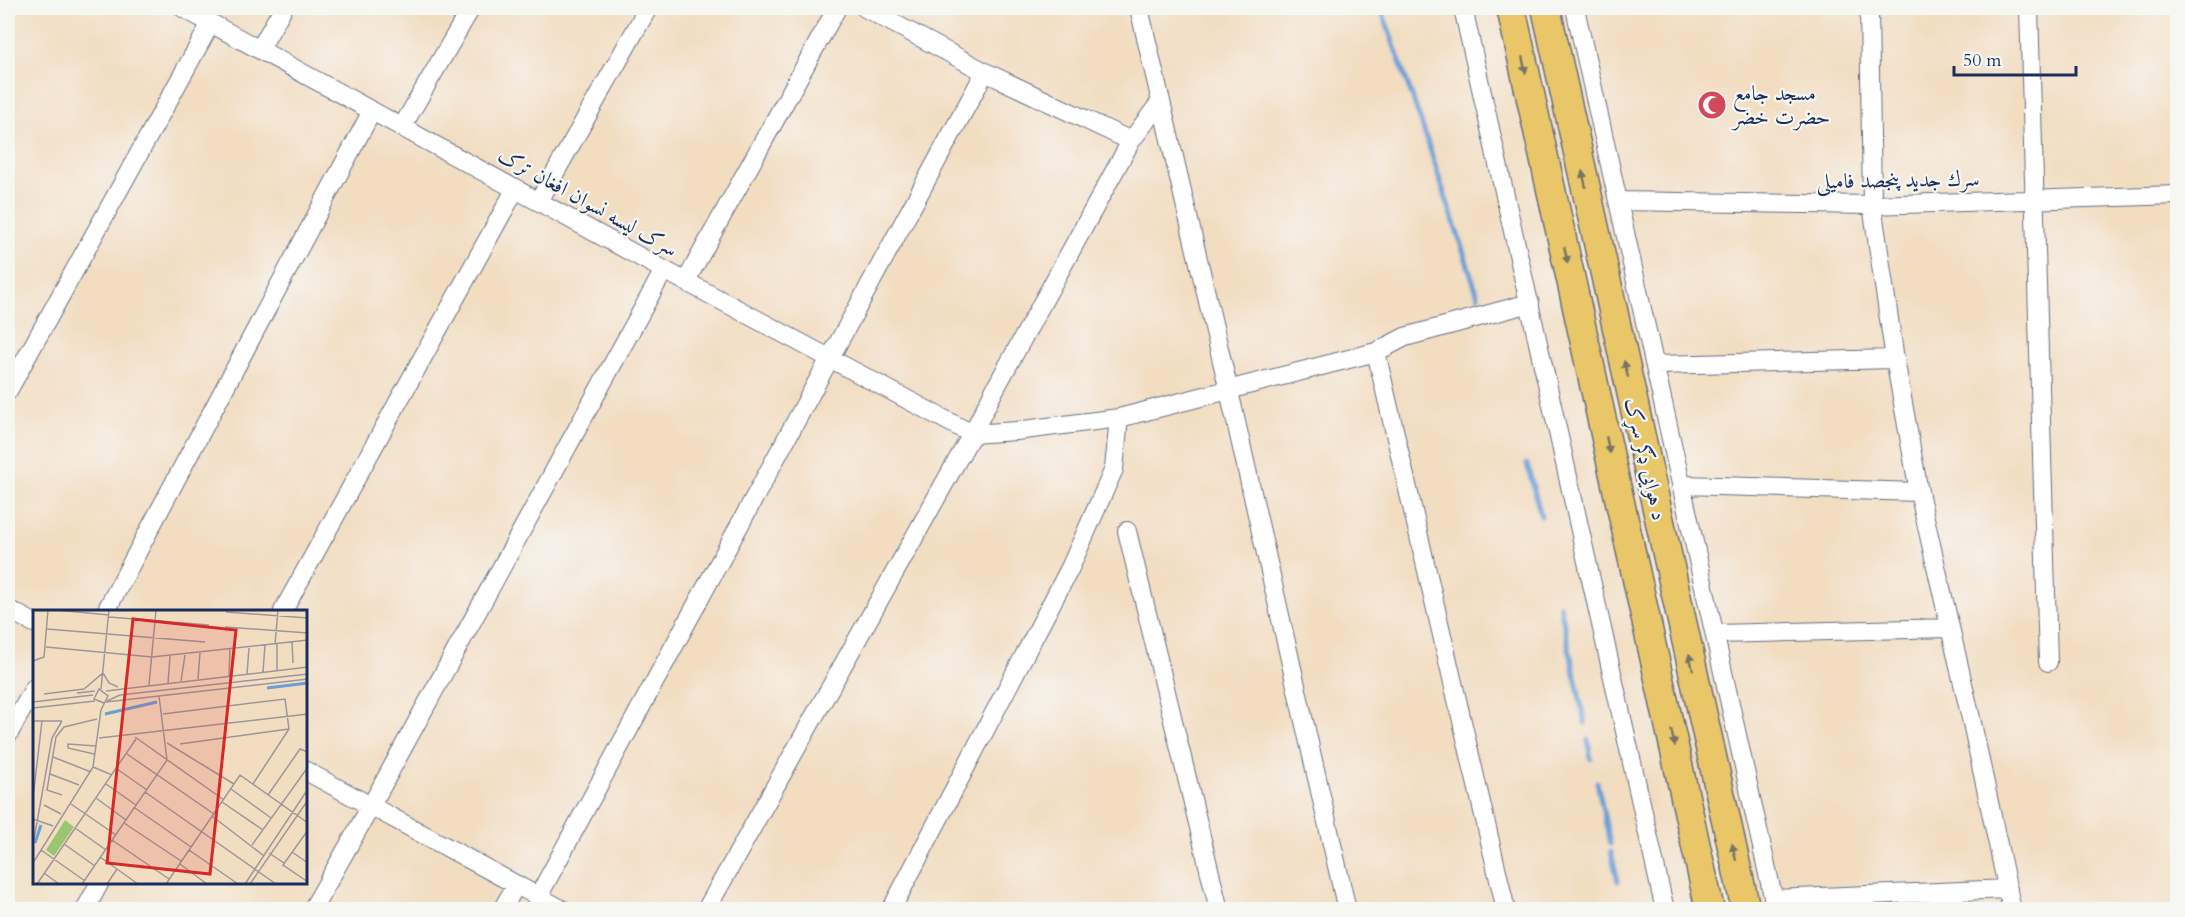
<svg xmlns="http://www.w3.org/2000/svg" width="2185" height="917" font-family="Cardo,Amiri,serif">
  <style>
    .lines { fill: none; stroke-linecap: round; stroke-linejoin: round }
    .stream { stroke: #6a9ed6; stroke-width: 5 }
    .street-casing { stroke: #666c81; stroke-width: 20 }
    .primary-casing { stroke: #666c81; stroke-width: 31 }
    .street { stroke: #fff; stroke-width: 18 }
    .primary { stroke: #e9c769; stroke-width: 28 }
    .oneway { fill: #787363 }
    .labels { text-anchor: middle; stroke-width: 4.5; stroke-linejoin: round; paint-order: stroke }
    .poi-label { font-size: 21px; fill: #1b2f5e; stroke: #f6f6f2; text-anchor: start }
    .street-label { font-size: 21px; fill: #1b2f5e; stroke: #f6f6f2 }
    .inset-river { fill: none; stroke: #6a9ed6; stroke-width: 3 }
    .inset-road { fill: none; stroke: #9c9799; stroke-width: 1.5 }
    .view { fill: #d62828; fill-opacity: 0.15; stroke: #d62828; stroke-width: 3 }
    .inset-edge { fill: none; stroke: #1b2f5e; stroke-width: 3 }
  </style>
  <rect width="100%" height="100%" fill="#f6f6f2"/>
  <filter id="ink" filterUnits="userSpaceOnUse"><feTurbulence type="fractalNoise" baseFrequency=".0167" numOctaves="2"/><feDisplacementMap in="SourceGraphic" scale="12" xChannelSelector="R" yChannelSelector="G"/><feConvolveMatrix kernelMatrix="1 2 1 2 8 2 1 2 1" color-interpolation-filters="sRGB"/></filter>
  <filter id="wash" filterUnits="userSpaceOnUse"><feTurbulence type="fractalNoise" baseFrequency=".008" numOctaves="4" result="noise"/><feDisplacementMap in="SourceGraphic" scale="24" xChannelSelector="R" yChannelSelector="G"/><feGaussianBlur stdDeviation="1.35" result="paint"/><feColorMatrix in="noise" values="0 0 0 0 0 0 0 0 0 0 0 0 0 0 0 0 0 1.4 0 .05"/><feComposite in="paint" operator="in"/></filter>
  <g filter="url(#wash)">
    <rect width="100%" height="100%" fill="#f2ddc1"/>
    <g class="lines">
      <path class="stream" d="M 1381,8 L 1420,119 L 1478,296
        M 1527,464 L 1541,516
        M 1560,605 L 1585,723
        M 1588,740 L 1591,759
        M 1597,782 L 1610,844
        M 1611,852 L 1618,881"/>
    </g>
  </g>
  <g filter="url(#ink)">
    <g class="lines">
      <g class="street-casing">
        <path id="street" d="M 183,8 L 664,270 L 972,434 L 1016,431 L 1119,418 L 1376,352 L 1405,337 L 1530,303
          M 865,8 L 985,72 L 1131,141
          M 1139,8 L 1229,391 L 1347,910
          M 1463,8 L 1665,910
          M 1575,8 L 1776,910
          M 1869,8 L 1872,205 L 1895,359 L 1919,492 L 1972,723 L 2012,910
          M 2029,8 L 2048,662
          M 260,49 L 283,8
          M 402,127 L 471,8
          M 539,201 L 648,8
          M 1619,201 L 1872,205 L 2178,195
          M 686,281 L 837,8
          M 1376,352 L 1506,910
          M 1656,365 L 1895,359
          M 8,391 L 211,23
          M 1682,485 L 1919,492
          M 1127,531 L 1219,910
          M 8,609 L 34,623
          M 106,611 L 372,111
          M 283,611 L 516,188
          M 1715,634 L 1950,628
          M 8,735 L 34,688
          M 306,771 L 563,910
          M 538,897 L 985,72
          M 1774,899 L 2008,889
          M 85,910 L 100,882
          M 312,910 L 371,806 L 664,270
          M 502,910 L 516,885
          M 706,910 L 972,434 L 995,389 L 1131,141 L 1161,101
          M 891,910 L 1070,568 L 1114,469 L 1119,418"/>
      </g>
      <g class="primary-casing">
        <path id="primary" d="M 1511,8 L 1710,910
          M 1546,8 L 1746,910"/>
      </g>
      <use href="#street" class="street"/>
      <use href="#primary" class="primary"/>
    </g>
    <defs><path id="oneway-solid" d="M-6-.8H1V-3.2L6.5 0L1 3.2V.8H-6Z" transform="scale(1.5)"/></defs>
    <g class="oneway">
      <use href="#oneway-solid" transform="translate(1524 65) rotate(78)"/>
      <use href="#oneway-solid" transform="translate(1584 179) rotate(-103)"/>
      <use href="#oneway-solid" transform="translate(1566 255) rotate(78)"/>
      <use href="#oneway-solid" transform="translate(1626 369) rotate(-103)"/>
      <use href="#oneway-solid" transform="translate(1608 445) rotate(78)"/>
      <use href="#oneway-solid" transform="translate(1691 662) rotate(-103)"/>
      <use href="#oneway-solid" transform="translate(1673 738) rotate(78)"/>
      <use href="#oneway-solid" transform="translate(1734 852) rotate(-103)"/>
    </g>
  </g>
  <defs>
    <g id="mosque-disc" transform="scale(1.5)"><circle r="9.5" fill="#d1495b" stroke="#f6f6f2"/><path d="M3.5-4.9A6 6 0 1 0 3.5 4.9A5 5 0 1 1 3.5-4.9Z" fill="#fff"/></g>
  </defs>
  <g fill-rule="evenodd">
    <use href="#mosque-disc" x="1712" y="105"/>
  </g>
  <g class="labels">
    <g class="poi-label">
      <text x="1733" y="100">مسجد جامع<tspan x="1733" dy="24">حضرت خضر</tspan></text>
    </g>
    <g class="street-label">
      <text transform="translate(1898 180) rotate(-1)" y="7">سرك جدید پنجصد فامیلی</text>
      <text transform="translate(588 202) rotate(29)" y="7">سرک لیسه نسوان افغان‌ ترک</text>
      <text transform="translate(1646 459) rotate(77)" y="7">د هوایی ډګر سړک</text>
    </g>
  </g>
  <g transform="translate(33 610)">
    <rect width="274" height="274" fill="#f2ddc1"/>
    <path d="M 32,210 L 41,217 L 21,246 L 13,240 Z" fill="#9cc571"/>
    <path class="inset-river" d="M 234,78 L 275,73M 72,104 L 124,92M 2,233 L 8,215"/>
    <path class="inset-road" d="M 23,0 L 76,5M 193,2 L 275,8M 76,7 L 176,15M 192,17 L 275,23M 14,19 L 172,32M 259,32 L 260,53M 242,34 L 245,0M 13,37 L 119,47 L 275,30M 0,51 L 11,47 L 15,0M 244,60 L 244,34M 230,62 L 232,35M 214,64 L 216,38M 196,66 L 197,39M 165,69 L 167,43M 148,71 L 152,45M 135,73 L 137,46M 116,75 L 123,0M 68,79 L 76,0M 73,81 L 275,57M 44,83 L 62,81M 11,84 L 51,79 L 70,63 L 76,73 L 85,77M 74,91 L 87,85 L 275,64M 0,92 L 60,85M 73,92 L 275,69M 0,98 L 62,91M 130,104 L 252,89 L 256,119 L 220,174M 0,111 L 29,111M 102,127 L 191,190M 66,128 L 275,104M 134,133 L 201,174M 147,134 L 256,119M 61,144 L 35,138 L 35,134 L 63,136M 94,144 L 181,204M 20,147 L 58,162M 60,157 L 79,165M 84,159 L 114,180M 17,164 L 46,175M 73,174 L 103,195M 198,179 L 238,208M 112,182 L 243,274M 29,185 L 14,180 L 23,127 L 31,117 L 64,109M 235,185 L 267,139 L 275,142M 0,188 L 9,111M 63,188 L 93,210M 189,192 L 230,220M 38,194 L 83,225M 11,195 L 28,204M 102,198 L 158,237M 179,206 L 231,246M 0,209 L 20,216M 91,213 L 148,251M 42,218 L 73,240M 275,220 L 250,255 L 275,272M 79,230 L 136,269M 31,234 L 62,256M 0,235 L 19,128 L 29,111M 219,235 L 275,157M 8,240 L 52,271M 156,240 L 205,274M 259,242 L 275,253M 236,243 L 251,253M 67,247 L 105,274M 0,253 L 60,157 L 68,100 L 75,86 L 66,79 L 61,89 L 71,93M 147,254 L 174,274M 11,263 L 26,274M 4,274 L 103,129M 49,274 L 134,150 L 126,86M 74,274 L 84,259M 133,274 L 207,165 L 275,213M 212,274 L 275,179M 217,274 L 275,190"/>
    <path class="view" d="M 100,9 L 203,20 L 177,264 L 74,253 Z"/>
    <rect width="274" height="274" class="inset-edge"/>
  </g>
  <rect width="2185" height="917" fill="none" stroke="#f6f6f2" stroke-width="30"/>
  <path d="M1954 66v9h122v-9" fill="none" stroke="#1b2f5e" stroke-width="3"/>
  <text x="1963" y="66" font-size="18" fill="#1b2f5e" stroke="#f6f6f2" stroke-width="4.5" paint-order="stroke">50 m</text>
</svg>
